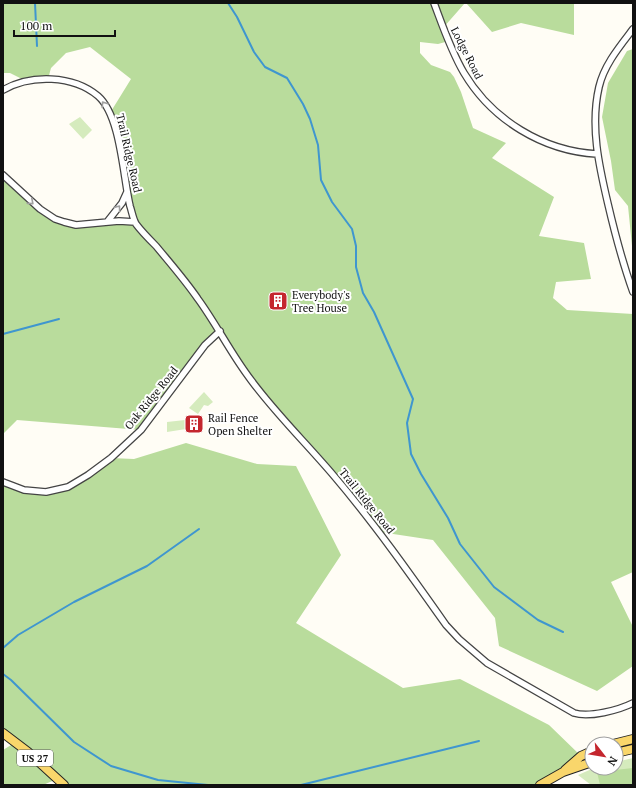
<svg xmlns="http://www.w3.org/2000/svg" width="636" height="788" font-family="'PT Serif',serif">
  <style>
    .green { fill: #d5ebbd }
    .forest { fill: #b9dc9c }
    .lines { fill: none; stroke-linecap: round; stroke-linejoin: round }
    .stream { stroke: #3f96cf; stroke-width: 2 }
    .street-casing { stroke: #444; stroke-width: 8 }
    .primary-casing { stroke: #222; stroke-width: 10 }
    .street { stroke: #fff; stroke-width: 5.5 }
    .primary { stroke: #f9d66b; stroke-width: 8 }
    .oneway { stroke: #a0a0a0 }
    .labels { text-anchor: middle; stroke-width: 4; stroke-linejoin: round; paint-order: stroke }
    .shield { fill: #fff; stroke: #585858; stroke-width: 1 }
    .shield-label { font-size: 10px; font-weight: bold; fill: #111 }
    .street-label { font-size: 11px; fill: #111; stroke: #fff }
    .poi-label { font-size: 11px; fill: #111; stroke: #fff; text-anchor: start }
  </style>
  <rect width="100%" height="100%" fill="#fffdf5"/>
  <path class="green" d="M 80,117 L 92,130 L 83,139 L 69,124 Z
    M 204,392 L 213,402 L 208,406 L 204,405 L 198,414 L 189,408 Z
    M 185,420 L 186,429 L 167,432 L 167,422 Z
    M 633,758 L 633,785 L 591,785 L 578,775 L 594,768 L 616,768 L 616,762 Z"/>
  <path class="forest" d="M 3,3 L 465,3 L 443,28 L 449,41 L 438,44 L 420,42 L 420,53 L 431,65 L 450,72 L 454,77 L 461,92 L 473,128 L 506,143 L 492,158 L 554,197 L 539,236 L 584,243 L 591,279 L 556,282 L 553,298 L 567,310 L 633,314 L 633,572 L 611,582 L 633,627 L 633,666 L 597,691 L 499,646 L 495,618 L 433,540 L 380,532 L 263,396 L 220,331 L 141,430 L 17,420 L 3,434 L 3,175 L 31,202 L 64,222 L 134,222 L 110,113 L 131,79 L 90,47 L 66,53 L 51,68 L 48,79 L 26,81 L 10,73 L 3,73 Z
    M 466,3 L 574,3 L 574,35 L 521,23 L 492,32 Z
    M 633,49 L 633,256 L 628,206 L 615,190 L 611,161 L 602,117 L 608,83 L 627,51 Z
    M 186,443 L 257,464 L 296,466 L 341,555 L 296,623 L 403,688 L 460,679 L 549,725 L 581,756 L 540,785 L 64,785 L 57,779 L 43,785 L 3,785 L 3,750 L 16,742 L 3,733 L 3,482 L 33,492 L 68,487 L 111,458 L 134,459 Z
    M 633,768 L 633,785 L 600,785 L 597,772 Z"/>
  <g class="lines">
    <path class="stream" d="M 35,3 L 37,46
      M 228,3 L 237,17 L 254,52 L 265,67 L 287,78 L 303,104 L 310,119 L 318,145 L 321,180 L 332,202 L 352,229 L 356,246 L 356,267 L 363,293 L 374,312 L 413,399 L 407,423 L 411,454 L 421,474 L 448,518 L 460,544 L 494,587 L 538,620 L 563,632
      M 3,334 L 59,319
      M 3,648 L 18,635 L 74,602 L 147,566 L 199,529
      M 3,674 L 11,680 L 74,742 L 111,766 L 158,780 L 208,785
      M 301,785 L 479,741"/>
    <g class="street-casing">
      <path id="street" d="M 434,3 C 443,27 451,51 464,73 C 492,120 543,151 597,154
        M 633,29 C 620,46 604,65 599,87 C 590,126 599,166 608,204 C 615,234 623,264 633,292
        M 3,90 C 31,74 73,75 98,96 C 121,116 123,177 130,206 C 132,212 133,219 136,224 C 142,232 149,239 156,246 C 170,263 185,280 198,299 C 217,325 231,354 251,380 C 276,414 307,444 334,476 C 374,523 410,574 446,625 L 459,639 L 487,663 L 574,713 C 589,718 619,710 633,703
        M 3,175 L 40,209 L 55,219 L 64,222 L 76,225 L 119,221 L 135,222
        M 107,222 L 122,203 L 127,192
        M 3,482 L 24,490 L 46,492 L 68,487 L 88,475 L 111,458 L 141,430 L 205,345 L 220,331"/>
    </g>
    <g class="primary-casing">
      <path id="primary" d="M 3,733 L 28,752 L 64,785
        M 613,744 L 633,739
        M 616,753 L 633,749
        M 565,770 L 581,756 L 592,751
        M 540,785 L 563,772 L 592,762"/>
    </g>
    <use href="#street" class="street"/>
    <use href="#primary" class="primary"/>
  </g>
  <defs><path id="oneway-chevron" d="M-2-3.5L2.5 0L-2 3.5" fill="none" stroke-width="1.6" stroke-linecap="round" stroke-linejoin="round"/></defs>
  <g class="oneway">
    <use href="#oneway-chevron" transform="translate(104 104) rotate(-124)"/>
    <use href="#oneway-chevron" transform="translate(31 202) rotate(41)"/>
    <use href="#oneway-chevron" transform="translate(118 208) rotate(-54)"/>
  </g>
  <defs>
    <g id="building-square" transform="scale(1)"><rect x="-9" y="-9" width="18" height="18" rx="4" fill="#c4262e" stroke="#fff"/><path d="M-4-6H4V6H1V3H-1V6H-4ZM-2.5-4.3h1.7v1.8h-1.7ZM.8-4.3h1.7v1.8H.8ZM-2.5-1h1.7V.8h-1.7ZM.8-1h1.7V.8H.8Z" fill="#fff"/></g>
  </defs>
  <g fill-rule="evenodd">
    <use href="#building-square" x="278" y="301"/>
    <use href="#building-square" x="194" y="424"/>
  </g>
  <g class="labels">
    <rect class="shield" x="17" y="750" width="36" height="16" rx="3"/>
    <g class="shield-label">
      <text x="35" y="762">US 27</text>
    </g>
    <g class="street-label">
      <text transform="translate(467 53) rotate(63)" y="4">Lodge Road</text>
      <text transform="translate(129 153) rotate(77)" y="4">Trail Ridge Road</text>
      <text transform="translate(151 398) rotate(-51)" y="4">Oak Ridge Road</text>
      <text transform="translate(367 501) rotate(51)" y="4">Trail Ridge Road</text>
    </g>
    <g class="poi-label">
      <text x="292" y="299">Everybody's<tspan x="292" dy="13">Tree House</tspan></text>
      <text x="208" y="422">Rail Fence<tspan x="208" dy="13">Open Shelter</tspan></text>
    </g>
  </g>
  <rect width="636" height="788" fill="none" stroke="#111111" stroke-width="8"/>
  <g transform="translate(604 756) rotate(121)"><circle r="19" fill="#ffffff" stroke="#a0a0a0"/>
  <path d="M0-3L7 15L0 10L-7 15Z" fill="#c4262e"/>
  <text y="-6" font-size="11" font-weight="bold" text-anchor="middle" fill="#111111">N</text>
  </g>
  <path d="M14 30v6h101v-6" fill="none" stroke="#111111" stroke-width="2"/>
  <text x="20" y="30" font-size="12" fill="#111111" stroke="#ffffff" stroke-width="3" paint-order="stroke">100 m</text>
</svg>
